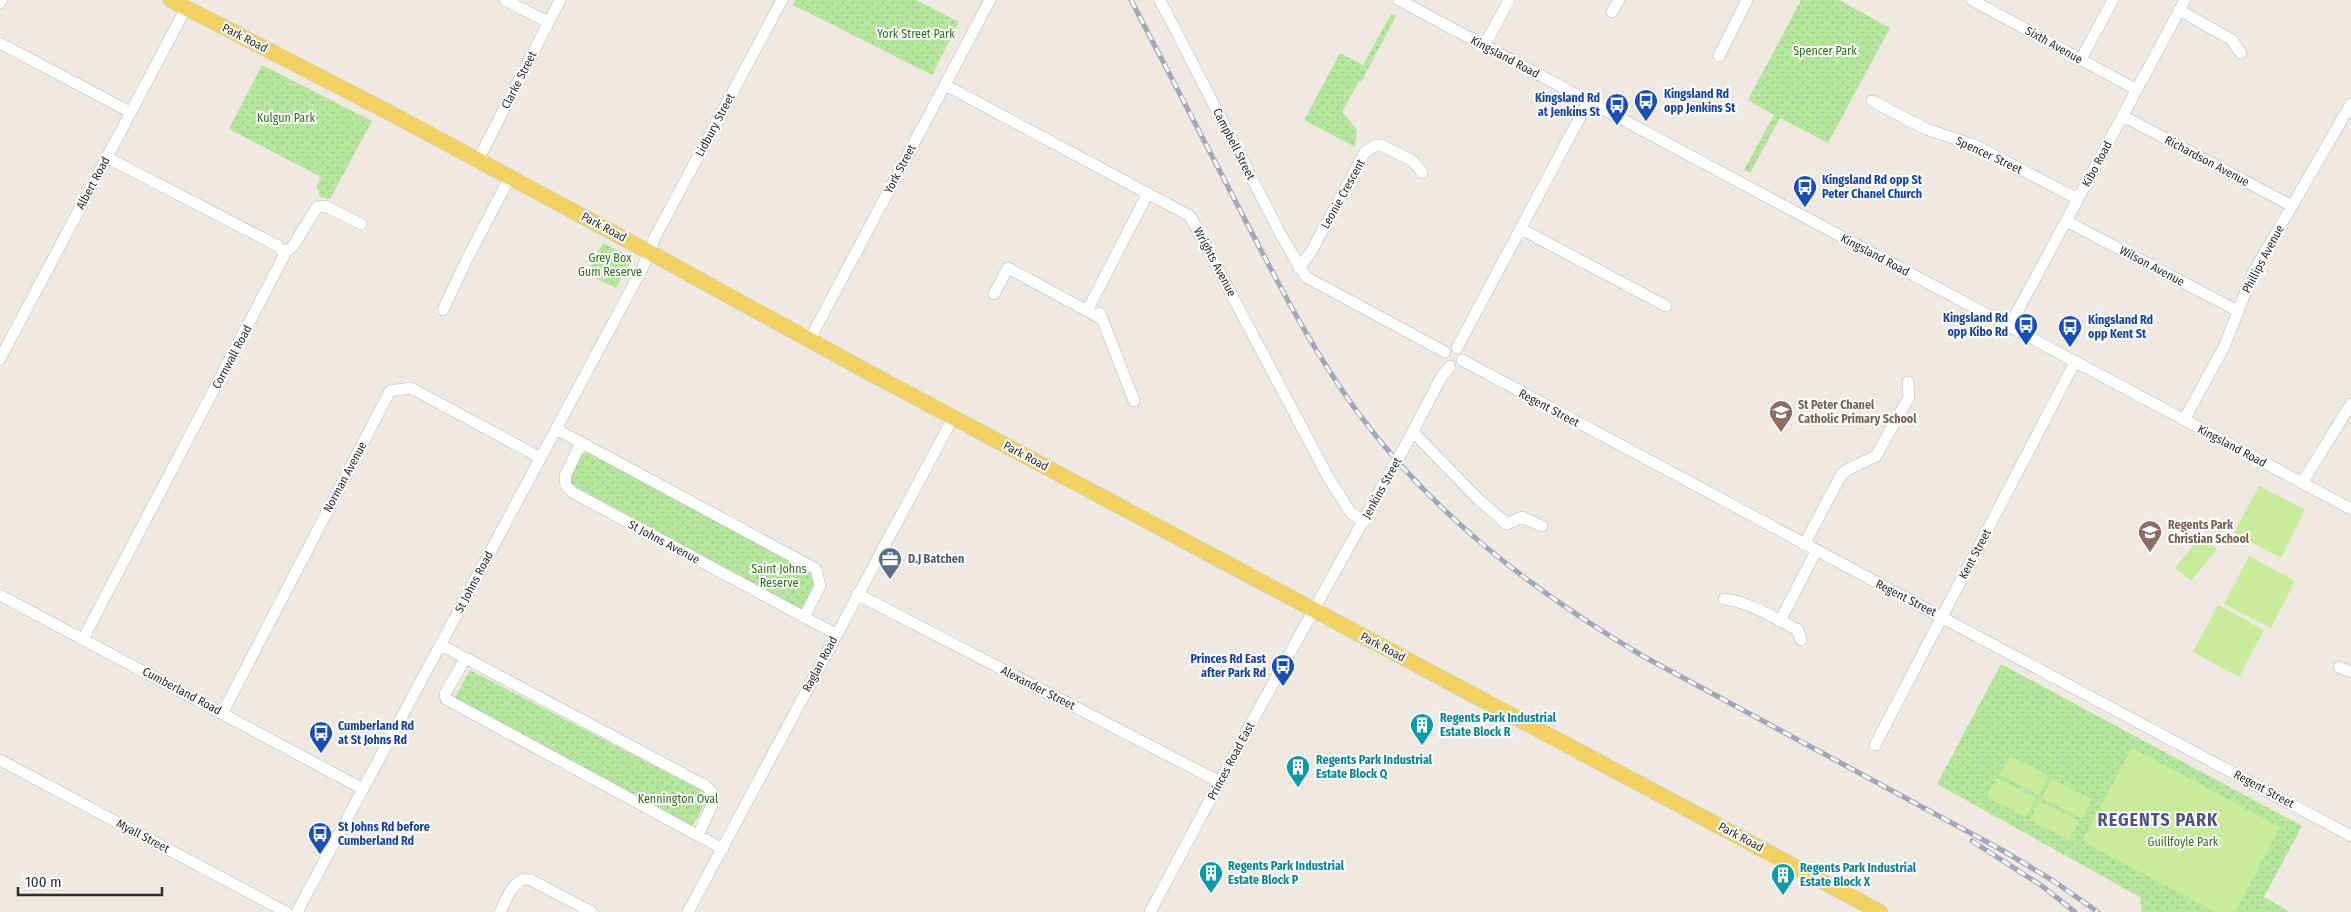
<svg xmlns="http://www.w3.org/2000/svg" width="2351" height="912" font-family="'Fira Sans Condensed',sans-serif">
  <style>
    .park { fill: url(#park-dots) }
    .pitch { fill: #c9ec9a }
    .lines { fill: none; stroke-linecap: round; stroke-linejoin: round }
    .minor-casing { stroke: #b4b7c1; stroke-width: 12 }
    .major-casing { stroke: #c9c9c9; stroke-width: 16 }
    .minor { stroke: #fff; stroke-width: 11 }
    .major { stroke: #f2d163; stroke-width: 15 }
    .rail-casing { stroke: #a3a6b8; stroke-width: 5 }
    .rail { stroke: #fff; stroke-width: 3; stroke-dasharray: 9; stroke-linecap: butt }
    .minor-bridge-casing { stroke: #b4b7c1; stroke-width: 12; stroke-linecap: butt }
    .minor-bridge { stroke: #fff; stroke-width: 11 }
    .labels { text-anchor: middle; stroke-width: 4; stroke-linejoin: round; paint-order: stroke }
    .park-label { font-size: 12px; fill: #2c6e1b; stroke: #fff }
    .street-label { font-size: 12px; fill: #2e2e2e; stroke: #fff }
    .transit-label { font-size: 12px; font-weight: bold; fill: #164399; stroke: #fff; text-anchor: start }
    .education-label { font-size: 12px; font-weight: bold; fill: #785e54; stroke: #fff; text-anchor: start }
    .service-label { font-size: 12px; font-weight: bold; fill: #4e5e75; stroke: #fff; text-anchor: start }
    .culture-label { font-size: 12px; font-weight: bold; fill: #0d838f; stroke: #fff; text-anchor: start }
    .district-label { font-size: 18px; font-weight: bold; letter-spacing: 1px; fill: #4d5680; stroke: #fff }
  </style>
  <defs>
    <pattern id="park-dots" width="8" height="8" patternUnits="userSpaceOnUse" patternTransform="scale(1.25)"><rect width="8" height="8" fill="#b6e59e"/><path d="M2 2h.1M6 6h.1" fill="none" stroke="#9dc588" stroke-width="1.8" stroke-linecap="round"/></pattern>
  </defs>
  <rect width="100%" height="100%" fill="#efe9e1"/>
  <path class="park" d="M 795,0 L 916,0 L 959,22 L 932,75 L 793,5 Z
    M 1801,0 L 1839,0 L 1890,28 L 1828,143 L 1780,118 L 1750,173 L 1744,170 L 1774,115 L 1748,100 Z
    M 1391,14 L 1396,16 L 1361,82 L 1359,81 L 1342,112 L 1357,129 L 1355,147 L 1304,120 L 1340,53 L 1363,65 Z
    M 262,65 L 372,121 L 330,199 L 320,197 L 317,186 L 321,177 L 229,129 Z
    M 603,243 L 631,257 L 631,261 L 616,288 L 587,274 Z
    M 588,452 L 811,571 L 814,587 L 802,610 L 571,484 L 571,478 L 581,455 Z
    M 2001,664 L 2302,826 L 2264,897 L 2290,912 L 2142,912 L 2140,897 L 1937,784 Z
    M 470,670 L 703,791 C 708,803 699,814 693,825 L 689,826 L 454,699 Z"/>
  <path class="pitch" d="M 2259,486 L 2305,510 L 2281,558 L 2234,533 Z
    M 2201,536 L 2217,549 L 2191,581 L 2175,568 Z
    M 2249,556 L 2295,581 L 2271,628 L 2224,604 Z
    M 2218,605 L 2264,630 L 2239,677 L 2193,652 Z
    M 2132,748 L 2280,827 L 2235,912 L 2215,912 L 2082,841 Z
    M 2010,756 L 2049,776 L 2039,795 L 2000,775 Z
    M 1997,778 L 2036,798 L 2026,817 L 1987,797 Z
    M 2052,779 L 2092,799 L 2082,819 L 2042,798 Z
    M 2039,801 L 2079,821 L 2069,840 L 2030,820 Z"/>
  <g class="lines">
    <g class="minor-casing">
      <path id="minor" d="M 505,0 L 548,22
        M 1160,0 L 1281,235 L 1306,277 L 1445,352
        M 1399,0 L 2351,509
        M 1972,0 L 2137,90
        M 0,3 L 2,0
        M 2179,10 L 2232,40 L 2241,53
        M 1612,12 L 1619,0
        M 0,43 L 130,112
        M 1484,46 L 1509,0
        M 1719,56 L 1747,0
        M 2081,59 L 2113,0
        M 945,85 L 1190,216 L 1328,477 L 1351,513 L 1364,521
        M 1872,101 L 1926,129 L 1974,145 L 2078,199
        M 2123,116 L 2292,206
        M 478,160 L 560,0
        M 2066,221 L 2238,311
        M 1521,229 L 1666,306
        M 284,253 L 293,246 L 317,207 L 325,206 L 361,224
        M 1299,268 L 1311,252 L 1365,152 L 1376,145 L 1381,145 L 1413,161 L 1422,173
        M 994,294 L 1008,268 L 1102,319
        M 443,310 L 467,259 L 510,177
        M 1087,311 L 1148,193
        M 1100,313 L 1134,401
        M 2009,327 L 2185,0
        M 810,339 L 990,0
        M 1457,348 L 1588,102
        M 0,359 L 186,8
        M 1462,360 C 1757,520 2055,677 2351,836
        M 2184,420 L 2224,347 L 2253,273 L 2351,104
        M 556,429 L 816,569 L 820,586 L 804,617
        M 1413,432 L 1479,500 L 1507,524 L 1522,517 L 1542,526
        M 581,443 L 565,476 L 566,486 L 572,492 L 836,634
        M 1405,446 L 1442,376 L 1450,366
        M 2302,483 L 2351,404
        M 1804,545 L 1841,475 L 1847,470 L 1876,456 L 1909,397 L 1908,382
        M 857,594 L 1220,782
        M 0,595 L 363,789
        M 1724,599 C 1750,602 1774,618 1798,630 L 1801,640
        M 1780,621 L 1816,551
        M 83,639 L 284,256 L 282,250 L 278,246 L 106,157
        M 441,645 L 706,786 L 713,794 L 712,805 L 698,835
        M 465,659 L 445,694 L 446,699 L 723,849
        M 2339,667 L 2351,672
        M 223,712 L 390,391 L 411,388 L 541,458
        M 1875,745 L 2075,362
        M 0,760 L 286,912
        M 297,912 L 643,267 L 655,237 L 782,0
        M 500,912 C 507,899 513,878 529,879 L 592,912
        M 688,912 L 953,418
        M 1150,912 L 1255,716 L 1383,485"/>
    </g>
    <g class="major-casing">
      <path id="major" d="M 171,0 L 392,114 L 649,252 L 868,372 L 1880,912"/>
    </g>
    <use href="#minor" class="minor"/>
    <use href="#major" class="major"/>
    <g class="rail-casing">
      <path id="rail" d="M 1131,0 C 1167,69 1203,138 1239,208 C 1275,277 1310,347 1356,410 C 1432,514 1532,590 1641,655 L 2000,849 L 2052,880 L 2098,912
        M 1972,841 L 2042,886 L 2075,912"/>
    </g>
    <use href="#rail" class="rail"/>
    <g class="minor-bridge-casing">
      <path id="minor-bridge" d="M 1383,485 L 1405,446"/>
    </g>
    <use href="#minor-bridge" class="minor-bridge"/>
  </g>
  <defs>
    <g id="bus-pin" transform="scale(1.25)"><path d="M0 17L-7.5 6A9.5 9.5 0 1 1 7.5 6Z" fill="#1a4fb4" stroke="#fff"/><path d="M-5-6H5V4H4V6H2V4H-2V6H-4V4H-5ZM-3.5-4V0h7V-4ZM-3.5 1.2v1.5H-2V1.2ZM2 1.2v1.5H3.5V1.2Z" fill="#fff"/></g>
    <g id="school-pin" transform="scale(1.25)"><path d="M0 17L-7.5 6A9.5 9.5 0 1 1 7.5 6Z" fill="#8d6e63" stroke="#fff"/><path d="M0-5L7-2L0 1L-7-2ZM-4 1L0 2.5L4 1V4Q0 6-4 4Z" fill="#fff"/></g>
    <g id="office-pin" transform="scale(1.25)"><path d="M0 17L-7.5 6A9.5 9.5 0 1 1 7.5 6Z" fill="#5c6f8a" stroke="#fff"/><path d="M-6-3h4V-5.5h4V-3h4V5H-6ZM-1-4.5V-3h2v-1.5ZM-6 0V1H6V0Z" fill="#fff"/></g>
    <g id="building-pin" transform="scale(1.25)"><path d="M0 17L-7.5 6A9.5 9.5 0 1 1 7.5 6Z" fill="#0f9aa8" stroke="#fff"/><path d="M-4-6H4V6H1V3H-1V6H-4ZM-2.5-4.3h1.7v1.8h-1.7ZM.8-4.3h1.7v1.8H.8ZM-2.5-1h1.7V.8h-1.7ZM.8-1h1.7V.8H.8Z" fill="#fff"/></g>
  </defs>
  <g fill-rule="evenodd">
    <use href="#bus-pin" x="1646" y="101"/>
    <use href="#bus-pin" x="1617" y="105"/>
    <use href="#bus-pin" x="1805" y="187"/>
    <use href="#bus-pin" x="2026" y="325"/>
    <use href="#bus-pin" x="2070" y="327"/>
    <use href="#school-pin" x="1781" y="412"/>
    <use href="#school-pin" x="2150" y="532"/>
    <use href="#office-pin" x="890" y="559"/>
    <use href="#bus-pin" x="1283" y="666"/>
    <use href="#building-pin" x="1422" y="725"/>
    <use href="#bus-pin" x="321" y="733"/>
    <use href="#building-pin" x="1298" y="767"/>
    <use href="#bus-pin" x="320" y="834"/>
    <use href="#building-pin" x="1211" y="873"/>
    <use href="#building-pin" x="1783" y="875"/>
  </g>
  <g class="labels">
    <g class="park-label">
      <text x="916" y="38">York Street Park</text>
      <text x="1825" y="55">Spencer Park</text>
      <text x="286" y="122">Kulgun Park</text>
      <text x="610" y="262">Grey Box<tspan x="610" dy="14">Gum Reserve</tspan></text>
      <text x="779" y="573">Saint Johns<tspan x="779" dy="14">Reserve</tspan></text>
      <text x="678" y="803">Kennington Oval</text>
      <text x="2183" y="846">Guillfoyle Park</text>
    </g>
    <g class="street-label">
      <text transform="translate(245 38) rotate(27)" y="4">Park Road</text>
      <text transform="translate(2054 45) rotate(29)" y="4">Sixth Avenue</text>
      <text transform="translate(1505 57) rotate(28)" y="4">Kingsland Road</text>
      <text transform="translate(519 80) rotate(-63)" y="4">Clarke Street</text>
      <text transform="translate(715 125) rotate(-62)" y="4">Lidbury Street</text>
      <text transform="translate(1234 144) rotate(63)" y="4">Campbell Street</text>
      <text transform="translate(1989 155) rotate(25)" y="4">Spencer Street</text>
      <text transform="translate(2207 161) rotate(28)" y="4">Richardson Avenue</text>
      <text transform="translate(2097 164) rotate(-62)" y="4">Kibo Road</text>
      <text transform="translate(900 169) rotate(-62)" y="4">York Street</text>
      <text transform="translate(93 183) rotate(-62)" y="4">Albert Road</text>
      <text transform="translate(1343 194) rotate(-61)" y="4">Leonie Crescent</text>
      <text transform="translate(604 227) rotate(28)" y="4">Park Road</text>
      <text transform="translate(1875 255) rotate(28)" y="4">Kingsland Road</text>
      <text transform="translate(2263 259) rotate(-62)" y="4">Phillips Avenue</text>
      <text transform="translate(1215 262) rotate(62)" y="4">Wrights Avenue</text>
      <text transform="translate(2152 266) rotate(28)" y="4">Wilson Avenue</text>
      <text transform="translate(232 357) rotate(-62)" y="4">Cornwall Road</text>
      <text transform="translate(1549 408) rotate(28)" y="4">Regent Street</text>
      <text transform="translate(2232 446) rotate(28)" y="4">Kingsland Road</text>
      <text transform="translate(1026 456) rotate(28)" y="4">Park Road</text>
      <text transform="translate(345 477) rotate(-62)" y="4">Norman Avenue</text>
      <text transform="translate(1382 488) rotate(-61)" y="4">Jenkins Street</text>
      <text transform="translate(664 542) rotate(28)" y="4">St Johns Avenue</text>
      <text transform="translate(1975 554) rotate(-62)" y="4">Kent Street</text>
      <text transform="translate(474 582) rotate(-62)" y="4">St Johns Road</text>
      <text transform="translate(1906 598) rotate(27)" y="4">Regent Street</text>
      <text transform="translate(1383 647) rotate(28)" y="4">Park Road</text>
      <text transform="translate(820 664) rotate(-62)" y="4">Raglan Road</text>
      <text transform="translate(1038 688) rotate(27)" y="4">Alexander Street</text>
      <text transform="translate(182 691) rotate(28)" y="4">Cumberland Road</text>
      <text transform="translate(1231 761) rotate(-62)" y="4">Princes Road East</text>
      <text transform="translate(2264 789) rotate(28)" y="4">Regent Street</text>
      <text transform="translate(143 836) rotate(28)" y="4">Myall Street</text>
      <text transform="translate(1741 837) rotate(28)" y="4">Park Road</text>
    </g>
    <g class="transit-label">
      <text x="1664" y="98">Kingsland Rd<tspan x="1664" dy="14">opp Jenkins St</tspan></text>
      <text x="1600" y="102" text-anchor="end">Kingsland Rd<tspan x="1600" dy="14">at Jenkins St</tspan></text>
      <text x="1822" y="184">Kingsland Rd opp St<tspan x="1822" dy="14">Peter Chanel Church</tspan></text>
      <text x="2008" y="322" text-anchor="end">Kingsland Rd<tspan x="2008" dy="14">opp Kibo Rd</tspan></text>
      <text x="2088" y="324">Kingsland Rd<tspan x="2088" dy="14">opp Kent St</tspan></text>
      <text x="1266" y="663" text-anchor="end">Princes Rd East<tspan x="1266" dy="14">after Park Rd</tspan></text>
      <text x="338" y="730">Cumberland Rd<tspan x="338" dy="14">at St Johns Rd</tspan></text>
      <text x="338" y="831">St Johns Rd before<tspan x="338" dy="14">Cumberland Rd</tspan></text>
    </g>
    <g class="education-label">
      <text x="1798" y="409">St Peter Chanel<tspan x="1798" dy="14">Catholic Primary School</tspan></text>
      <text x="2168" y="529">Regents Park<tspan x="2168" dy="14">Christian School</tspan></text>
    </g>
    <g class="service-label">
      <text x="908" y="563">D.J Batchen</text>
    </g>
    <g class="culture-label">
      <text x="1440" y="722">Regents Park Industrial<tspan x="1440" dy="14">Estate Block R</tspan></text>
      <text x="1316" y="764">Regents Park Industrial<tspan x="1316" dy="14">Estate Block Q</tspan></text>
      <text x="1228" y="870">Regents Park Industrial<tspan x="1228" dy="14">Estate Block P</tspan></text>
      <text x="1800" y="872">Regents Park Industrial<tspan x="1800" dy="14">Estate Block X</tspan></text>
    </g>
    <g class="district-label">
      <text x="2158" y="826">REGENTS PARK</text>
    </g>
  </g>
  <path d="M18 887v8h144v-8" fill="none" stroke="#2e2e2e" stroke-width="2.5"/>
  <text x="25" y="887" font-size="15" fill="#2e2e2e" stroke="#ffffff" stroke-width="4" paint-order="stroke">100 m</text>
</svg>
